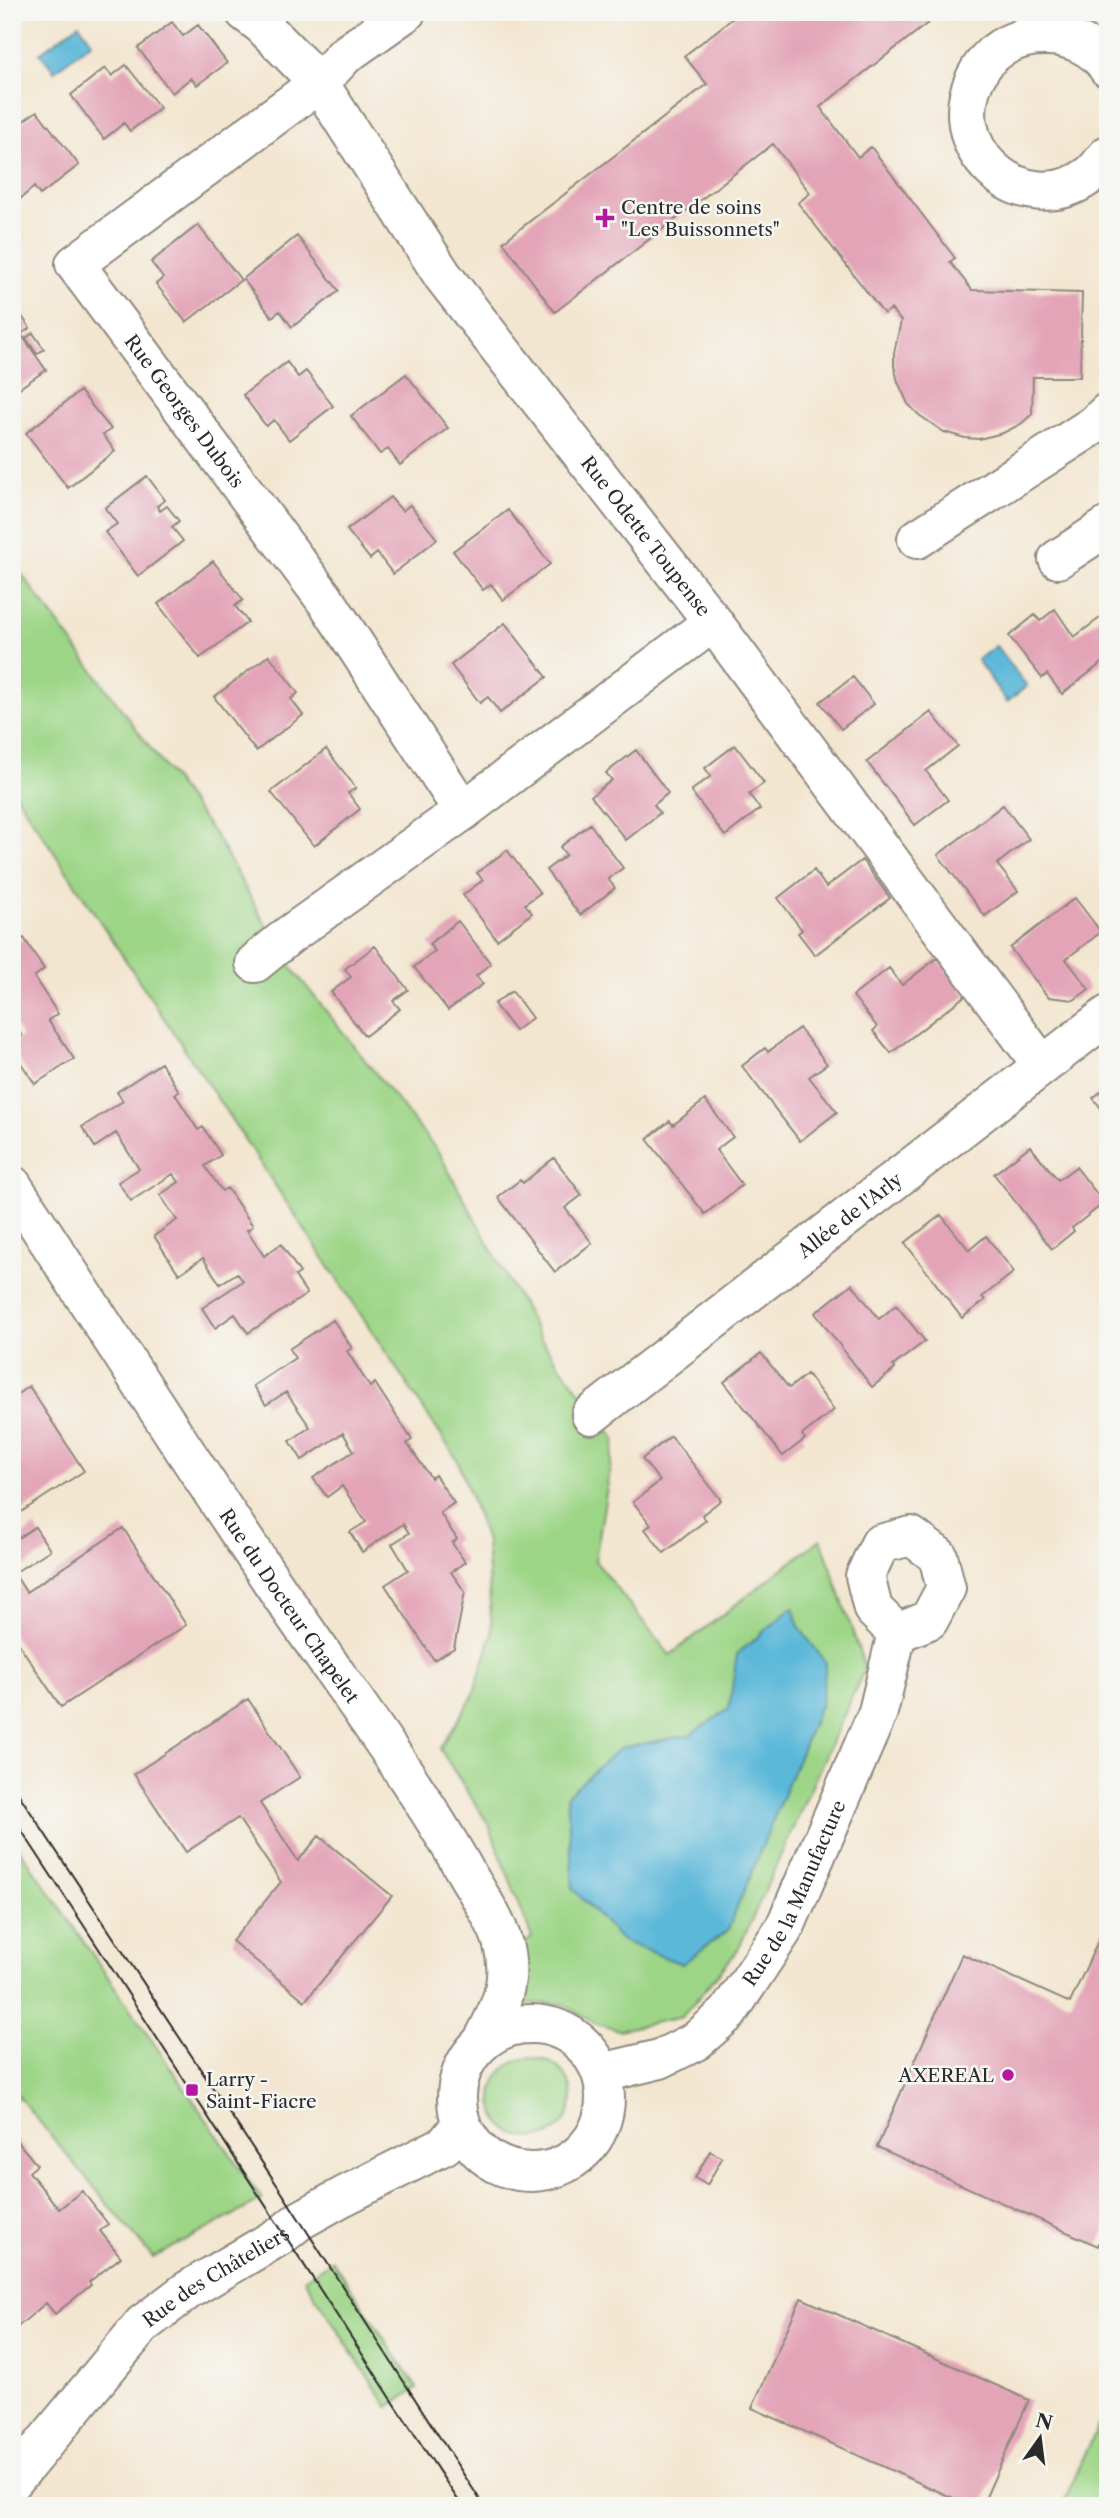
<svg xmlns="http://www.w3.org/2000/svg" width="1120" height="2518" font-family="'Libre Caslon Text',serif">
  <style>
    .green { fill: #9dd587; stroke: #648059; stroke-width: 2 }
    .water { fill: #5bb8d9; stroke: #437282; stroke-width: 2 }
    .building { fill: #e3a4b8 }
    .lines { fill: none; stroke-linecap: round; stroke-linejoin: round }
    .minor-casing { stroke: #8f887e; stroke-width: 42 }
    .minor { stroke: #fff; stroke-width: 38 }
    .tram { stroke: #2b2b2b; stroke-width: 2 }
    .poi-dot { fill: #b5179e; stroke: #f6f6f2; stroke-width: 2.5 }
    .labels { text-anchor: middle; stroke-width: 5; stroke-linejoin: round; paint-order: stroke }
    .poi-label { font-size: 19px; fill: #2b2b2b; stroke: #f6f6f2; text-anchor: start }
    .street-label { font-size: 19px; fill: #2b2b2b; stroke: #f6f6f2 }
  </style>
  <rect width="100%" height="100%" fill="#f6f6f2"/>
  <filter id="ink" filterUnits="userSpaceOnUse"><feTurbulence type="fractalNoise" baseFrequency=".0143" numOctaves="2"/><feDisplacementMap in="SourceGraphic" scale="14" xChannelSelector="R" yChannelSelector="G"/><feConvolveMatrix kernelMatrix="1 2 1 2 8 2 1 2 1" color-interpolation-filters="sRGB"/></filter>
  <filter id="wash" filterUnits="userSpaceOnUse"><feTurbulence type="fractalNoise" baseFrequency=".00686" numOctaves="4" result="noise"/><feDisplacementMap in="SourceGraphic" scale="28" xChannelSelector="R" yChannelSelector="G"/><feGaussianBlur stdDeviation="1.57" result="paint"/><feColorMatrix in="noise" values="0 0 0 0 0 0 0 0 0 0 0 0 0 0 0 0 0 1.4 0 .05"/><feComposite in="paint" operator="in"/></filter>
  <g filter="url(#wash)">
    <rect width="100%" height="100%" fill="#f3e6d0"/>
    <path class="green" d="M 12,561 L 217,838 L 287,962 L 439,1153 L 542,1341 L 615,1439 L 595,1561 L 670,1655 L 821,1539 L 865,1668 L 738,1950 L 682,2017 L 619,2030 L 596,2024 L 563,2004 L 523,2003 L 518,1947 L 532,1938 L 489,1825 L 440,1749 L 473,1696 L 492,1634 L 486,1541 L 458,1461 L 12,789 Z
      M 12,1838 L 262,2200 L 153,2258 L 12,2089 Z
      M492 2098a40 40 0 1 1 80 0a40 40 0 1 1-80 0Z
      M 332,2260 L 417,2388 L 388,2407 L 304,2279 Z
      M 1108,2404 L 1108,2506 L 1062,2506 Z"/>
    <path class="water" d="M 79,24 L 92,42 L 54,71 L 40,53 Z
      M 996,646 L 1027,686 L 1007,702 L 977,660 Z
      M 793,1607 L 799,1627 L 826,1663 L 821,1703 L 728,1930 L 682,1964 L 622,1941 L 573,1889 L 567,1795 L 620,1748 L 689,1735 L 729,1709 L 737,1654 Z"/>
    <g id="blocks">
      <path class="building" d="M 741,12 L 942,12 L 820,107 L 858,157 L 871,147 L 955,258 L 950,262 L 972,290 L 1082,293 L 1080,377 L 1033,377 L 1032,414 L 1021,424 L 1003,433 L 979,439 L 965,438 L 944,432 L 919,415 L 908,404 L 898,382 L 894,366 L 894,353 L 901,321 L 891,309 L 884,314 L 798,203 L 810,193 L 773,144 L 555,312 L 503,242 L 707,84 L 684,56 Z
        M 172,22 L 183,36 L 198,25 L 227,63 L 197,85 L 191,78 L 172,93 L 138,48 Z
        M 126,65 L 160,108 L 130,131 L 124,123 L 104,139 L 71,95 L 105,68 L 112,76 Z
        M 37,111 L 79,165 L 40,195 L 34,187 L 19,200 L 12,192 L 12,129 Z
        M 198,225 L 241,280 L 186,322 L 156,284 L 163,278 L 151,262 Z
        M 297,236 L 339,291 L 292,327 L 280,311 L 272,317 L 243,279 Z
        M 12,302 L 30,328 L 21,334 L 46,370 L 12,393 Z
        M 33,333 L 44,349 L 37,354 L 26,338 Z
        M 287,362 L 298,377 L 306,371 L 333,406 L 289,440 L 274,420 L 266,426 L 243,395 Z
        M 406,374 L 448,428 L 400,465 L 388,449 L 380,454 L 351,416 Z
        M 80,391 L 111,429 L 103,435 L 115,451 L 68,488 L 26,433 Z
        M 147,476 L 165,500 L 157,506 L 160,511 L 167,506 L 179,521 L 172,527 L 183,541 L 138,576 L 105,532 L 117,524 L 105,508 Z
        M 390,497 L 402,511 L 410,505 L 437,539 L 393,574 L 377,553 L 370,559 L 347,530 Z
        M 508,510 L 550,564 L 503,600 L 491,584 L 483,590 L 453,551 Z
        M 213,561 L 243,600 L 235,606 L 248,622 L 200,658 L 158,604 Z
        M 1055,609 L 1074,637 L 1104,615 L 1108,620 L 1108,658 L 1062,694 L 1047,674 L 1042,678 L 1009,636 L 1035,615 L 1040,621 Z
        M 505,623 L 547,677 L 500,713 L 488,697 L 480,703 L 451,665 Z
        M 269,655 L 298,693 L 291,699 L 303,715 L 256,751 L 214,697 Z
        M 853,677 L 874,704 L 841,729 L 820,702 Z
        M 931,712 L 958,746 L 926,771 L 948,800 L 915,825 L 867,762 Z
        M 735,745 L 764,783 L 749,794 L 760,809 L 725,836 L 691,791 L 711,776 L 705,768 Z
        M 326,749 L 356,788 L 348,793 L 360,809 L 314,846 L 271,792 Z
        M 636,750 L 668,793 L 654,805 L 660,813 L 626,840 L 591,796 L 612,780 L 606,773 Z
        M 1003,805 L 1029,839 L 997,864 L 1018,891 L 985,916 L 938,855 Z
        M 590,824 L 623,868 L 608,879 L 615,888 L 580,915 L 546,870 L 566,855 L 560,847 Z
        M 507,850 L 540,893 L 525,904 L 532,913 L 497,940 L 463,895 L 483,880 L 477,873 Z
        M 862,860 L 890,898 L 815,955 L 798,933 L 802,930 L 778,898 L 814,870 L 826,887 Z
        M 1075,898 L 1101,932 L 1066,959 L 1089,989 L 1074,1000 L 1048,997 L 1010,948 Z
        M 458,921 L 491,964 L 476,976 L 483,984 L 448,1010 L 414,967 L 435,951 L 429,944 Z
        M 24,938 L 44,969 L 34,977 L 58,1014 L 48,1020 L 74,1059 L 35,1084 L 12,1050 L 12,1043 L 22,1036 L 12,1021 L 12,946 Z
        M 375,946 L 408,990 L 393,1001 L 400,1009 L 365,1036 L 331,992 L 351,977 L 345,969 Z
        M 937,958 L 966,995 L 891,1053 L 873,1031 L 877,1027 L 853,996 L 889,968 L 902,985 Z
        M 512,991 L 532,1018 L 515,1031 L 494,1004 Z
        M 799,1028 L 827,1064 L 809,1077 L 837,1112 L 800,1141 L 742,1066 L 765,1048 L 768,1052 Z
        M 161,1063 L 179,1091 L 175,1094 L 198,1130 L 203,1127 L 221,1155 L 205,1166 L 222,1191 L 227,1188 L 253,1226 L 247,1230 L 264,1256 L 281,1244 L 300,1273 L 295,1276 L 307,1294 L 248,1333 L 235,1314 L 215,1328 L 202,1308 L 243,1281 L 237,1273 L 220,1284 L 203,1258 L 179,1274 L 154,1236 L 177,1220 L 160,1195 L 179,1182 L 173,1174 L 131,1201 L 118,1182 L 139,1169 L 116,1133 L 95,1147 L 82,1127 L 123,1101 L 117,1092 Z
        M 1108,1086 L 1108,1117 L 1093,1098 Z
        M 705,1100 L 733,1137 L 716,1150 L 742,1185 L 705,1214 L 647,1139 L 670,1121 L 673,1125 Z
        M 1030,1146 L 1058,1180 L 1076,1167 L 1104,1203 L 1072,1228 L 1074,1231 L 1052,1249 L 994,1174 Z
        M 554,1158 L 582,1195 L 565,1208 L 592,1243 L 555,1272 L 498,1197 L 520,1180 L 523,1183 Z
        M 941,1215 L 969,1250 L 986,1236 L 1014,1272 L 982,1297 L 985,1300 L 962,1318 L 905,1243 Z
        M 852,1284 L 879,1319 L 896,1305 L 925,1341 L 893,1366 L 895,1369 L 872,1387 L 815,1313 Z
        M 333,1320 L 352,1348 L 347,1351 L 370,1387 L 375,1383 L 412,1440 L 407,1443 L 431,1478 L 435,1475 L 454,1503 L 440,1513 L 457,1539 L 452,1543 L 465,1562 L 451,1572 L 465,1592 L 454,1648 L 434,1660 L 385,1585 L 408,1570 L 392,1544 L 409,1533 L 403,1524 L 362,1552 L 350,1532 L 366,1522 L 342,1486 L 327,1497 L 313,1478 L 354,1451 L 343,1433 L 302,1460 L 290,1441 L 310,1427 L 286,1392 L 266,1405 L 253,1386 L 295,1358 L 289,1349 Z
        M 761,1353 L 789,1388 L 807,1374 L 834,1410 L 802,1435 L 805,1439 L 783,1456 L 724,1382 Z
        M 29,1386 L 84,1471 L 12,1518 L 12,1398 Z
        M 671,1436 L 721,1500 L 702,1515 L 706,1520 L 664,1553 L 645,1529 L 651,1525 L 633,1502 L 660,1481 L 642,1459 Z
        M 35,1527 L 50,1550 L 14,1573 L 26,1592 L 123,1528 L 186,1625 L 61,1707 L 12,1634 L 12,1542 Z
        M 248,1699 L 300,1777 L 260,1803 L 298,1861 L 319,1836 L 392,1896 L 305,2001 L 232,1941 L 281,1882 L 238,1818 L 186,1852 L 134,1774 Z
        M 1108,1919 L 1108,2224 L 1098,2246 L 877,2147 L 962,1954 L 1070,2003 Z
        M 12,2135 L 37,2165 L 29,2172 L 59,2209 L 82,2191 L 108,2224 L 100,2231 L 121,2257 L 89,2282 L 91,2285 L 55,2314 L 46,2303 L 15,2329 L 12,2326 Z
        M 710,2151 L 722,2158 L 707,2185 L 695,2178 Z
        M 801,2298 L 1029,2400 L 982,2506 L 971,2506 L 752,2408 Z"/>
    </g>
  </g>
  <g filter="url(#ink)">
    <use href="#blocks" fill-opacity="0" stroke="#8f887e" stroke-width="2"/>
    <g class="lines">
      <g class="minor-casing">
        <g id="minor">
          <path id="s1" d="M 245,12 L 262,25 L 319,83 L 443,276 L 713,622 L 1042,1065"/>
          <path id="s2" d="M 406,12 L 345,55 L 319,83 L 75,264 L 329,605 L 463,811 L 713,622"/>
          <path d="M 1108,68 C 1096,47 1068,35 1044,36 C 1020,36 995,46 981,68 C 932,144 1023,226 1090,175 C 1097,170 1102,161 1108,155"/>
          <path d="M 917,539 L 1094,425 L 1108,412"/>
          <path d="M 1058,559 L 1108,526"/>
          <path d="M 255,963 L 288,936 L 463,811"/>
          <path id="s3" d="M 12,1185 C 105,1327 196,1471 292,1611 C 351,1697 414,1780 465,1871 C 476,1890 497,1922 502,1941 C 514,1980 500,2009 482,2042"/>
          <path id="s4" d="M 591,1415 L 1108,1015"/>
          <circle cx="531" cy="2098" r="74"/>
          <path id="s5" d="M 602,2073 L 660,2059 L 696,2041 L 728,2013 L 785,1927 L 878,1712 L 897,1633 L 929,1620 L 946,1588 L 938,1556 L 911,1536 L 880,1544 L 865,1576 L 873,1609 L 897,1633"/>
          <path id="s6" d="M 12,2482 L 143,2324 L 188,2290 L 283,2234 L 299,2221 L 342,2197 L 445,2145 L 461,2125"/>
        </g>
      </g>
      <use href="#minor" class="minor"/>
      <path class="tram" d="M 12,1784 L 279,2188 L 484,2506
        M 12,1816 C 163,2045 310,2277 462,2506"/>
    </g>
  </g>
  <g class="poi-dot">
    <path d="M601.5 207.5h7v7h7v7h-7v7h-7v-7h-7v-7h7z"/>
    <circle cx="1008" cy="2075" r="7"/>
    <rect x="185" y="2083" width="14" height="14" rx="3.5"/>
  </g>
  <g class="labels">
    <g class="poi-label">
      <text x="621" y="214">Centre de soins<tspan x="621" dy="22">"Les Buissonnets"</tspan></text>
      <text x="994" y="2082" text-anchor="end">AXEREAL</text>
      <text x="206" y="2086">Larry -<tspan x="206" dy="22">Saint-Fiacre</tspan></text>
    </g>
    <g class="street-label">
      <text dy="7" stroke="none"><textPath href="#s2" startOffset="600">Rue Georges Dubois</textPath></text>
      <text dy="7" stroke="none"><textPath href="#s1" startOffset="662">Rue Odette Toupense</textPath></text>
      <text dy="7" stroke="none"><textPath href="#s4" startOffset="327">Allée de l'Arly</textPath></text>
      <text dy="7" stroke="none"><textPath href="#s3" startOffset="504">Rue du Docteur Chapelet</textPath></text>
      <text dy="7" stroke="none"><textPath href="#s5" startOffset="280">Rue de la Manufacture</textPath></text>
      <text dy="7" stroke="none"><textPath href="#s6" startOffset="292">Rue des Châteliers</textPath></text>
    </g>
  </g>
  <rect width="1120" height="2518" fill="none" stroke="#f6f6f2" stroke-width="42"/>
  <g transform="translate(1040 2438) rotate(14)" stroke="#f6f6f2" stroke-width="5" paint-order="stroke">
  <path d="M0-5L12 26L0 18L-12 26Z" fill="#2b2b2b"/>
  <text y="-10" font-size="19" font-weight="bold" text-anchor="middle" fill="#2b2b2b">N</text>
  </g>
</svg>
